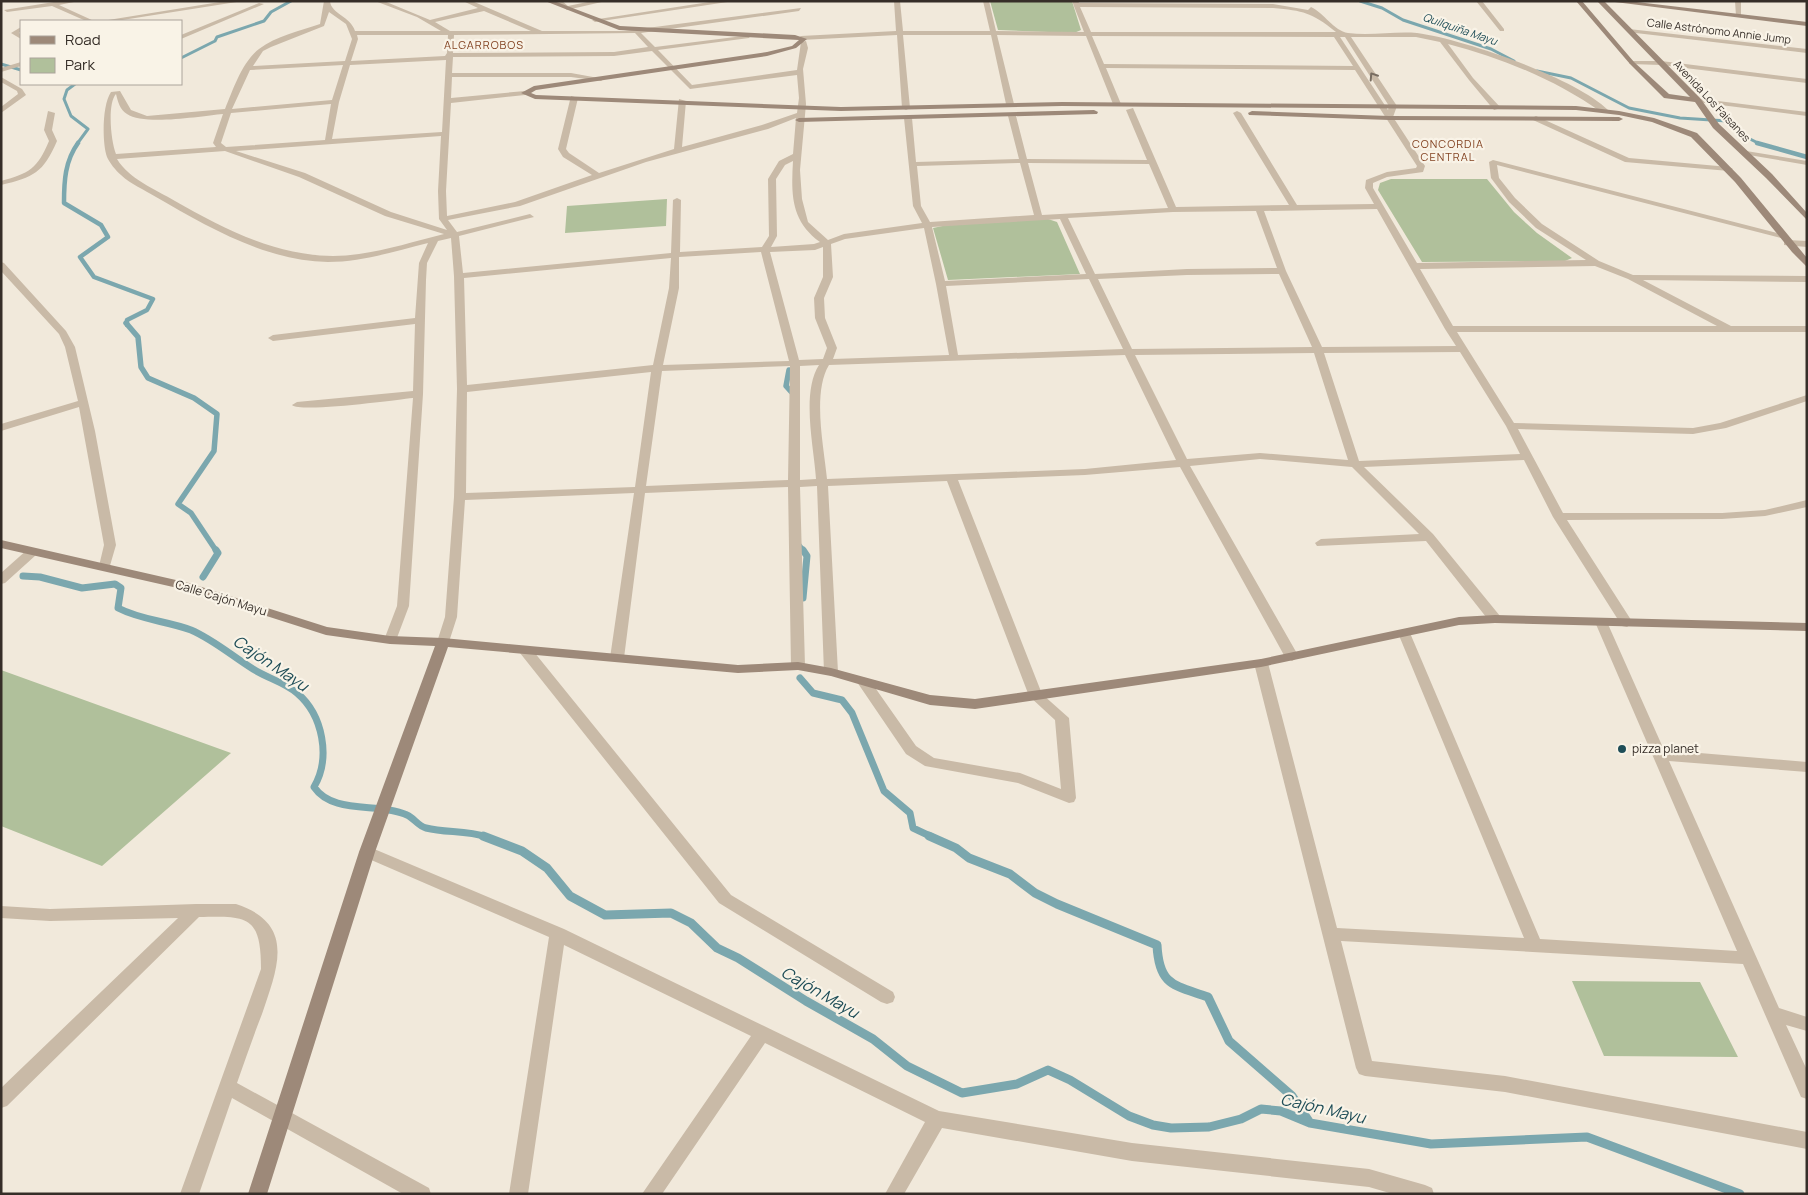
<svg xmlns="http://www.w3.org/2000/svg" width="1808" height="1195" font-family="Manrope,sans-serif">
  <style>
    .green { fill: #b0c09b }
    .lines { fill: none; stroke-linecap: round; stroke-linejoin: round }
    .stream-far4 { stroke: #7ba7ae; stroke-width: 3 }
    .stream-far3 { stroke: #7ba7ae; stroke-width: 4.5 }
    .stream-far2 { stroke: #7ba7ae; stroke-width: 5.5 }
    .stream-far1 { stroke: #7ba7ae; stroke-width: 7 }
    .stream { stroke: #7ba7ae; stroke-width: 9 }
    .street { fill: #c9baa7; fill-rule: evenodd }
    .secondary { fill: #9d8979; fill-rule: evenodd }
    .oneway { stroke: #786d61 }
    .poi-dot { fill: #1e4d57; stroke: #f9f3e7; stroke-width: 2 }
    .labels { text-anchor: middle; stroke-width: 4.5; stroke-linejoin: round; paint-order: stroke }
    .far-water-label { font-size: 11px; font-style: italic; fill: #1e4d57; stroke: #f9f3e7 }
    .far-street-label { font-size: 11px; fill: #362e28; stroke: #f9f3e7 }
    .far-neighbourhood-label { font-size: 11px; letter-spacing: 1px; fill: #834322; stroke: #f9f3e7 }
    .street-label { font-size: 12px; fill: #362e28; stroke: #f9f3e7 }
    .poi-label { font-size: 12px; fill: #362e28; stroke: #f9f3e7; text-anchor: start }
    .near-water-label { font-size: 16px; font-style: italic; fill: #1e4d57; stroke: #f9f3e7 }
  </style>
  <rect width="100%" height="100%" fill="#f1e9db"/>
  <path class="green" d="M 990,1 L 1072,1 L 1081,30 L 1074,33 L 998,30 Z
    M 1391,179 L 1487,179 L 1514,212 L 1537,233 L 1572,258 L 1565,261 L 1422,262 L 1378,190 L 1380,183 Z
    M 667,199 L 666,226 L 565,233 L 567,206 Z
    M 1045,218 L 1057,222 L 1080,274 L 948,280 L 933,228 L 952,224 Z
    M 1,670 L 231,753 L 102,866 L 1,826 Z
    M 1572,981 L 1700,982 L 1738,1057 L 1604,1056 Z"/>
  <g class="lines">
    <path class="stream-far4" d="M 1360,1 L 1382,8 L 1403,20 L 1491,49 L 1514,61
      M 181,58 L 215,41 L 217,37 L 264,21 L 271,12 L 291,1
      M 1,64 L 21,70
      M 1537,71 L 1571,78 L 1629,108 L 1680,118 L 1727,121 L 1735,124 L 1744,136 L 1760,144
      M 75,84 L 67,90 L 64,99 L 71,116 L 88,129 L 77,144"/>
    <path class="stream-far3" d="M 78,143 C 65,161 64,181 64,203 L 101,225 L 108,237 L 80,257 L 94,277 L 153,299 L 147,310 L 127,320 L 127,325
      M 1757,143 L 1807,157"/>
    <path class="stream-far2" d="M 126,323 L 138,337 L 141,367 L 148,378 L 194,398 L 217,414 L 214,451 L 178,504 L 191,513 L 217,552
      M 789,370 L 786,386 L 795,396
      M 798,544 L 804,552"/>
    <path class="stream-far1" d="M 803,550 L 807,556 L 803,598
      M 23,576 L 40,577 L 82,588 L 115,584 L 121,588 L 118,608 C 141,620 167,621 191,630 C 214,640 232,656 253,669 C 267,678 284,682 297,693 C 323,715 331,758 314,787 C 333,815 379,802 407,815 C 414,818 418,826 426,828 C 446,833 467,830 486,837
      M 203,577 L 218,553 L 216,550
      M 800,678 L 813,693 L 842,700 L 852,713 L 884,791 L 910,813 L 913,828 L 932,837"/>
    <path class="stream" d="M 483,836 L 522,851 L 547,868 L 570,896 L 605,915 L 671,913 L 691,923 L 717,948 L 738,958 L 806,1001 L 873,1039 L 907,1066 L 962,1093 L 1017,1084 L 1048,1070 L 1070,1080 L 1129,1116 L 1153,1125 L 1171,1128 L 1209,1127 L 1241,1119 L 1261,1109 L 1281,1111 L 1310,1123 L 1431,1144 L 1587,1137 L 1740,1194
      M 929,836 L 956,848 L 969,858 L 1010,874 L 1035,893 L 1057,904 L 1157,945 C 1159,986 1174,985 1208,997 L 1229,1041 L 1292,1096 L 1310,1123"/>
    <path class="street" d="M 60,1 L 79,1 L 59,5 L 94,21 L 86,21 L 52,6 L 7,12 L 4,10 Z
      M 226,1 L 243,1 L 116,21 L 102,21 Z
      M 324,1 L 330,1 C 331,14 350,16 355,31 L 441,31 L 417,17 L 375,1 L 384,1 L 430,20 L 478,8 L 463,1 L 472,1 L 542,31 L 624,31 L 801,8 L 799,11 L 641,33 L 655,47 L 751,35 L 749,38 L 658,50 L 692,85 L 797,70 L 801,42 L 806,41 L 808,48 L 803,69 L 806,104 L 800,170 L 802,199 L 808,222 L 828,240 L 844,234 L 922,223 L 913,206 L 904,118 L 908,116 L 912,118 L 916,162 L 1019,159 L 1008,116 L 1012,114 L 1016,116 L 1027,159 L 1147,160 L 1126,110 L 1133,108 L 1176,207 L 1289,205 L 1233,113 L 1237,111 L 1241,113 L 1297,205 L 1374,204 L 1365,188 L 1366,180 L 1387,172 L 1416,168 L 1417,166 L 1355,70 L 1106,68 L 1121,104 L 1117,106 L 1113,104 L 1086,36 L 997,35 L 1014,104 L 1010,106 L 1006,104 L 991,35 L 903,35 L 910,108 L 906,110 L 902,108 L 897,35 L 801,40 L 798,38 L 801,36 L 896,31 L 894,1 L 900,1 L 903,31 L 990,31 L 983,1 L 989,1 L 996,31 L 1084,32 L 1072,1 L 1078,1 L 1079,3 L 1273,4 L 1308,10 L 1311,7 C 1324,13 1334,31 1348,33 C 1371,36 1395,31 1417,33 C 1463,39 1576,78 1608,110 L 1601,112 C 1556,80 1502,58 1448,44 L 1473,78 L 1501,108 L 1494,110 L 1469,80 L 1440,42 L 1416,37 L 1351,37 L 1397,106 L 1393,117 L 1425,166 L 1423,172 L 1387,177 L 1373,183 L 1373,188 L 1417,263 L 1586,260 L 1536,228 L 1509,202 L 1491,178 L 1489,162 L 1493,160 L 1785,235 L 1781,238 L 1497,165 L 1499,178 L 1515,198 L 1542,224 L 1599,261 L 1633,275 L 1807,276 L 1807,282 L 1643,280 L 1731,326 L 1807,326 L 1807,332 L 1457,332 L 1514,423 L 1693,428 L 1720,423 L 1807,395 L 1807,401 L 1726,428 L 1693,434 L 1518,429 L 1563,513 L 1722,513 L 1765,510 L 1807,500 L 1807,507 L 1765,516 L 1722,519 L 1567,520 L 1633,623 L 1627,627 L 1622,626 L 1553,517 L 1524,460 L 1364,467 L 1433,534 L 1500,616 L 1501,619 L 1495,623 L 1490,622 L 1426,541 L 1317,546 L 1315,543 L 1321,539 L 1419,534 L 1352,467 L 1260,459 L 1190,466 L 1299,657 L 1292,661 L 1285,657 L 1180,467 L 1085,475 L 958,480 L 1042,694 L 1069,718 L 1076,798 L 1074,802 L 1069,803 L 1018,783 L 925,766 L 906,754 L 857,682 L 859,679 L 869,679 L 916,746 L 934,758 L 1020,773 L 1061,789 L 1055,720 L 1029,696 L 947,481 L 828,486 L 838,672 L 836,675 L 831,676 L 824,672 L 817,486 L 800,487 L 805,666 L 803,669 L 793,669 L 791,666 L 788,487 L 645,493 L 624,658 L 617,662 L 610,658 L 634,493 L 465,500 L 457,617 L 448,645 L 438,645 L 437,642 L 445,617 L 454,497 L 457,389 L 454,276 L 451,238 L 438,241 L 427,263 L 426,280 L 423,394 L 409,606 L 395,643 L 385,643 L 384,640 L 397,606 L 413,398 C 395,400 301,413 292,405 L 297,402 L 413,391 L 415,324 L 273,341 L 268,338 L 273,335 L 415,318 L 419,263 L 428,243 C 395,251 362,262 328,262 C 266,261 208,227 156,197 C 145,190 130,184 121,175 C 116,171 109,162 107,157 C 102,143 102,105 111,92 L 120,91 L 131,110 L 147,116 L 225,109 C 233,90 242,62 259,49 C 276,36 300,31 320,24 ZM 1080,7 L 1273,8 C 1304,11 1311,12 1336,32 L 1091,32 ZM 484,11 L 531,31 L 450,31 L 435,22 ZM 329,12 L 346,24 L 352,39 L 345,61 L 253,66 L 263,51 L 271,47 L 324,26 ZM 635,33 L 648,47 L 614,52 L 453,53 L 454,35 ZM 357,35 L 448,35 L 447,53 L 445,56 L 351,61 L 358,39 ZM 1092,36 L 1334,37 L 1353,66 L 1104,64 ZM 1340,37 L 1345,37 L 1389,106 L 1388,110 ZM 652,51 L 690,89 L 797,75 L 799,98 L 797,113 L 762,125 L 682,147 L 686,101 L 679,99 L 674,149 L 599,173 L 569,153 L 566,149 L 578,98 L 571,96 L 558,149 L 563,157 L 592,175 L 515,202 L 447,216 L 446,191 L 451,103 L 525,95 L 529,93 L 525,91 L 451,98 L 452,77 L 571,77 L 601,81 L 604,79 L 571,73 L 452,73 L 453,57 L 614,56 ZM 446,60 L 442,132 L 332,139 L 339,102 L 350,65 ZM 343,65 L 332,100 L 232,109 L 250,70 ZM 116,94 C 118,102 120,110 127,114 C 144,126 201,116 223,114 L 213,143 L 216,147 L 116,154 C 111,142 107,104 116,94 ZM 331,104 L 325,140 L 226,147 L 221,143 L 231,113 ZM 796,118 L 793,154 L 779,161 L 768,179 L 769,236 L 762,247 L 680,252 L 681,200 L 677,198 L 673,200 L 671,253 L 463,273 L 459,236 L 534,217 L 530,214 L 457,232 L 448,220 L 520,206 L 646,162 L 768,129 ZM 441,136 L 438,191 L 439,219 L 447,230 L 391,212 L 305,173 L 236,151 ZM 225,151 L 299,177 L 385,216 L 444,234 C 416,241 387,250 359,254 C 292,264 231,233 175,201 C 155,189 129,179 117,159 ZM 793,161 C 791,195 791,221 820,242 L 814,244 L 771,247 L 777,236 L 776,179 L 785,165 ZM 1020,163 L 1034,215 L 930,222 L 921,206 L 917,166 ZM 1028,163 L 1149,164 L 1168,208 L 1042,215 ZM 1377,209 L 1445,329 L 1456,346 L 1322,347 L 1286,271 L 1264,211 ZM 1256,211 L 1277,268 L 1187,269 L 1095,274 L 1068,218 L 1173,212 ZM 1060,219 L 1086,274 L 945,281 L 932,227 ZM 924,228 L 936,284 L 949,355 L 833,359 L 837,348 L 825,318 L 824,298 L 833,277 L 831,244 L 845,239 ZM 823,247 L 823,277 L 814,298 L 815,318 L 827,348 L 823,359 L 799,360 L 770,252 L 815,250 ZM 761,252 L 789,361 L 663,365 L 679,288 L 679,257 ZM 671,258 L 669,288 L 653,365 L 467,385 L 464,278 ZM 1595,266 L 1628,279 L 1717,326 L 1453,326 L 1420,269 ZM 1279,274 L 1312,347 L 1132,349 L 1098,279 L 1187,275 ZM 1089,279 L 1123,349 L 958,355 L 946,286 ZM 1460,352 L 1506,426 L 1520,454 L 1359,461 L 1324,353 ZM 1314,353 L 1348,460 L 1260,453 L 1187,459 L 1135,355 ZM 1125,355 L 1176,460 L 1085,469 L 827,479 C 824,447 812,393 829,365 ZM 819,365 C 801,393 814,447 816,479 L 800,480 L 800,366 ZM 790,366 L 788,480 L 646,486 L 662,371 ZM 651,372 L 635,487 L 466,493 L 467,392 Z
      M 555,1 L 562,1 L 568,6 L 592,1 L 606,1 L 567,10 Z
      M 716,1 L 734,1 L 595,22 L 592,20 Z
      M 1476,1 L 1482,1 L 1504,29 L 1504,31 L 1500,31 Z
      M 1735,1 L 1741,1 L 1741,17 L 1736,16 Z
      M 259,3 L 264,4 L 181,39 L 181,35 Z
      M 21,27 L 21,31 L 19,33 L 21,34 L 21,39 L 11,33 Z
      M 1629,29 L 1807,49 L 1807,53 L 1627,32 Z
      M 1632,61 L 1661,61 L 1807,79 L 1807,83 L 1661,65 L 1630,64 L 1629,63 Z
      M 21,62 L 21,66 L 1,72 L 1,68 Z
      M 1,77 L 22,89 L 26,95 L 1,113 L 1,107 L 18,94 L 17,91 L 1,82 Z
      M 1694,98 L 1807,112 L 1807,116 L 1697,102 L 1694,102 Z
      M 48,111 L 55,113 L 52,130 L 57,141 C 43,173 34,177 1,185 L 1,181 C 30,173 37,169 49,141 L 44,130 Z
      M 1536,116 L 1629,158 L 1729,167 L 1733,169 L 1729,171 L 1625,162 L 1533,120 L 1532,118 Z
      M 1740,150 L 1807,161 L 1807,165 L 1743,154 L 1739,152 Z
      M 1787,240 L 1807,241 L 1807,247 L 1784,245 L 1784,241 Z
      M 1,262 L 4,263 L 66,331 L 75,347 L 95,431 L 116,545 L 109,569 L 101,569 L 99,566 L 104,545 L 79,407 L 1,431 L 1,424 L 78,401 L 65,347 L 59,334 L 1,271 Z
      M 32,548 L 36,549 L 38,552 L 36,555 L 5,583 L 1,584 L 1,573 L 28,549 Z
      M 1601,618 L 1607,622 L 1664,750 L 1807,762 L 1807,772 L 1669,761 L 1779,1008 L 1807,1017 L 1807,1031 L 1786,1025 L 1807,1070 L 1807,1099 L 1801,1097 L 1743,964 L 1341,941 L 1372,1061 L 1505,1076 L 1807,1132 L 1807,1149 L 1505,1092 L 1365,1076 L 1359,1074 L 1356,1068 L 1254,663 L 1261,659 L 1268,663 L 1337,928 L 1524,938 L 1398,633 L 1404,629 L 1410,633 L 1540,939 L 1737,951 L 1595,622 Z
      M 525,646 L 530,647 L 731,895 L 893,992 L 895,997 L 893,1002 L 887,1004 L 881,1002 L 719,903 L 520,653 L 518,650 L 520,647 Z
      M 367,846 L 564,929 L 939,1111 L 1132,1143 L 1369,1169 L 1425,1185 L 1432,1188 L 1434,1194 L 1393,1194 L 1369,1187 L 1132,1161 L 942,1128 L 904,1194 L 885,1194 L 925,1122 L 765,1043 L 662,1194 L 642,1194 L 751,1036 L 564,945 L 528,1194 L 509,1194 L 549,937 L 362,856 L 359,852 L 362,848 Z
      M 196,904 L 236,904 C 297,924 277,969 262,1014 C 253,1037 245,1060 237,1083 L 429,1188 L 431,1194 L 403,1194 L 232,1098 L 199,1194 L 180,1194 L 261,969 C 261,915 247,916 199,917 L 7,1106 L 1,1108 L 1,1088 L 178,918 L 50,921 L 1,918 L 1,906 L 50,909 Z"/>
    <path class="secondary" d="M 545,1 L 554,1 L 620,26 L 795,35 L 807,39 L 796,48 L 767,56 L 536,90 L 531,93 L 536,95 L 841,107 L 1062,102 L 1576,106 L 1619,111 L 1654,118 L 1697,133 L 1741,178 L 1807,258 L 1807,267 L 1792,252 L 1735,182 L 1691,137 L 1652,122 L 1619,115 L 1576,110 L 1062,106 L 841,111 L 535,99 L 521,93 L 534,86 L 767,52 L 792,46 L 799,40 L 619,30 Z
      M 1576,1 L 1582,1 L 1634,62 L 1669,94 L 1690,97 L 1597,1 L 1604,1 L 1700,98 L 1719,124 L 1772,174 L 1807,213 L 1807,220 L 1766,178 L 1713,128 L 1695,102 L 1664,98 L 1630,64 Z
      M 1607,1 L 1628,1 L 1807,22 L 1807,26 Z
      M 1094,110 L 1098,112 L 1097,114 L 799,122 L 795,120 L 799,118 Z
      M 1252,111 L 1389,116 L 1619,117 L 1623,119 L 1619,121 L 1389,120 L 1249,115 L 1248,113 Z
      M 1,540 L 189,583 L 327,627 L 390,636 L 443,638 L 738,665 L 798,662 L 831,668 L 930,695 L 975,699 L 1261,659 L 1459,617 L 1495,615 L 1807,623 L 1807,631 L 1495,623 L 1459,625 L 1261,667 L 975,709 L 930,705 L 831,676 L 798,670 L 738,673 L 448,647 L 375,852 L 267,1194 L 248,1194 L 359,852 L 435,646 L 390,644 L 326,635 L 182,589 L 1,548 Z"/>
  </g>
  <defs><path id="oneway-chevron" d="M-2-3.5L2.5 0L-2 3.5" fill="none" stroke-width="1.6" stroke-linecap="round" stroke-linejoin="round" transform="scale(1.25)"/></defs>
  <use class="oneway" href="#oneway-chevron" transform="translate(1373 76) rotate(-123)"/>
  <circle class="poi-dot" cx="1622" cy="749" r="5"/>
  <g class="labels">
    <g class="far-water-label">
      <text transform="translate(1460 29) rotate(19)" y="4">Quilquiña Mayu</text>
    </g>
    <g class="far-street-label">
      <text transform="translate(1719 31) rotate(7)" y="4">Calle Astrónomo Annie Jump</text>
      <text transform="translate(1712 101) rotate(47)" y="4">Avenida Los Faisanes</text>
    </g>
    <g class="far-neighbourhood-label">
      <text x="484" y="49">ALGARROBOS</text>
      <text x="1448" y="148">CONCORDIA<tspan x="1448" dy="13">CENTRAL</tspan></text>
    </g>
    <g class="street-label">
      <text transform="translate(221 598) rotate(17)" y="4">Calle Cajón Mayu</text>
    </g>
    <g class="poi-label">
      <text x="1632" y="753">pizza planet</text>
    </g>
    <g class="near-water-label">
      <text transform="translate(271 663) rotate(34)" y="6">Cajón Mayu</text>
      <text transform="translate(820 992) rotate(30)" y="6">Cajón Mayu</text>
      <text transform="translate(1323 1108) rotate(13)" y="6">Cajón Mayu</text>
    </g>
  </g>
  <rect width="1808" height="1195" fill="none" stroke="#362e28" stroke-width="5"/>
  <rect x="20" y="20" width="162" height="65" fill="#f9f3e7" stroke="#aba49b"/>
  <rect x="30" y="36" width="25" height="8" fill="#9d8979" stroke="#aba49b"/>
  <text x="65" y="45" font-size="15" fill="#362e28">Road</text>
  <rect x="30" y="58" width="25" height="15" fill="#b0c09b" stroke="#aba49b"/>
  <text x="65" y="70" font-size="15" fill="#362e28">Park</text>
</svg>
